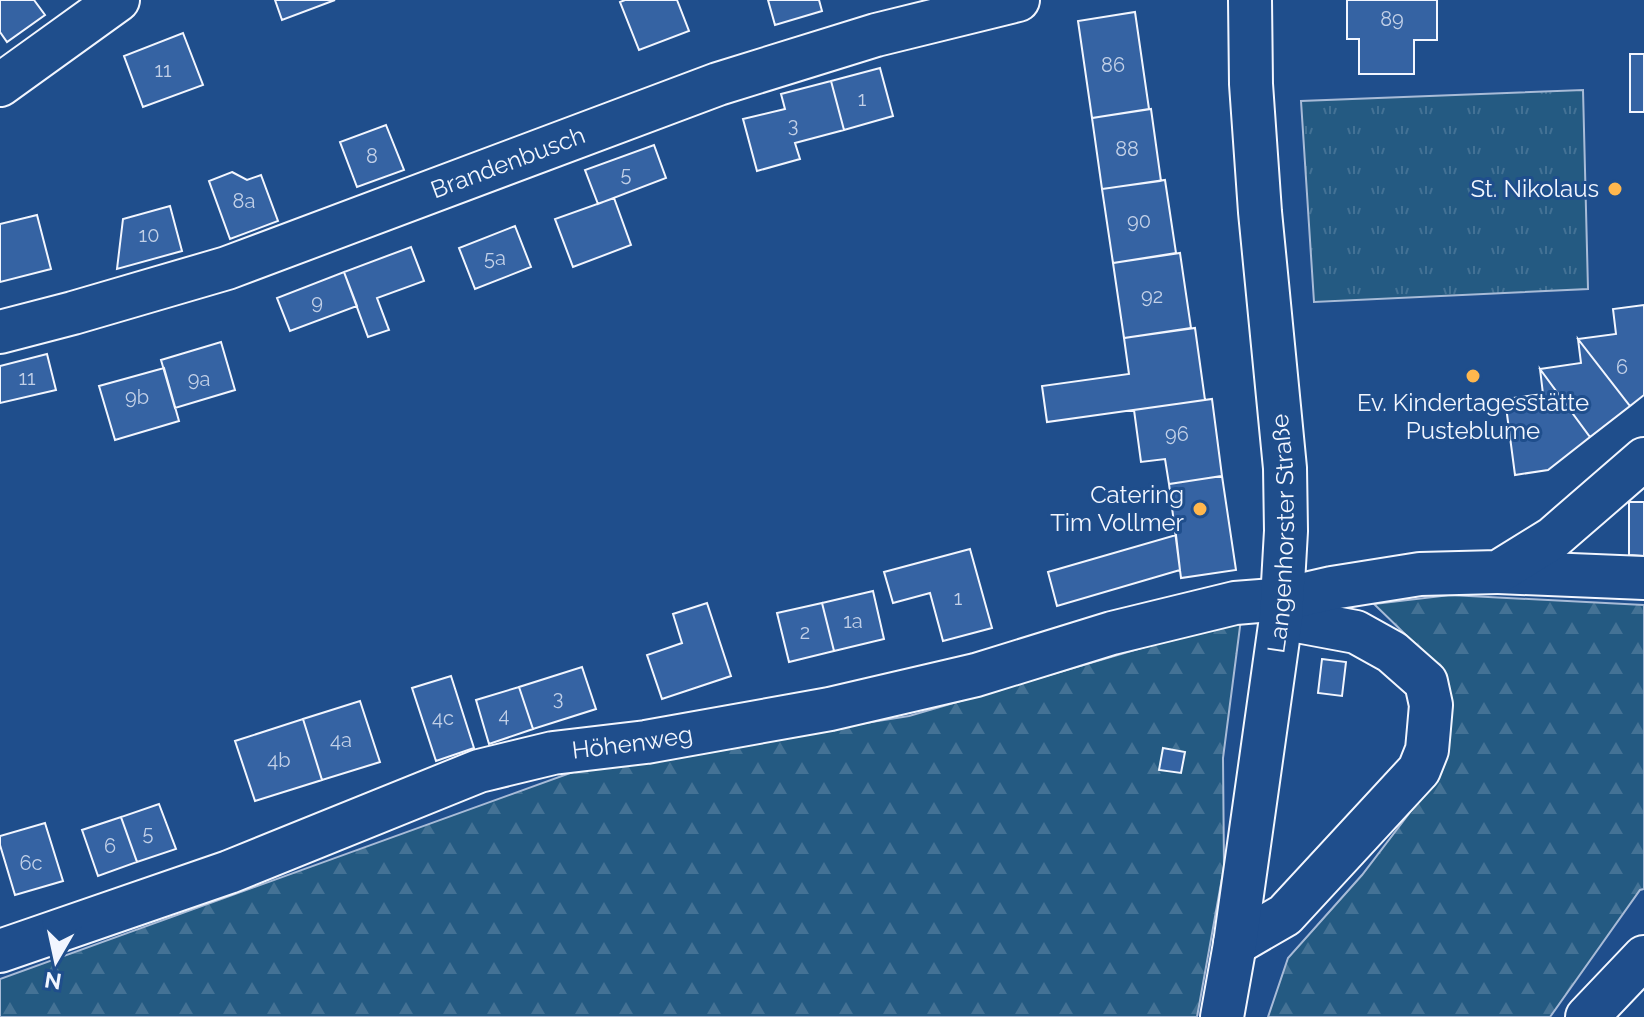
<svg xmlns="http://www.w3.org/2000/svg" width="1644" height="1017" font-family="Raleway,sans-serif">
  <style>
    .forest { fill: url(#forest-firs); stroke: #a8bbd7; stroke-width: 2 }
    .park { fill: url(#park-tufts); stroke: #a8bbd7; stroke-width: 2 }
    .building { fill: #3563a3; stroke: #f2f6ff; stroke-width: 2 }
    .lines { fill: none; stroke-linecap: round; stroke-linejoin: round }
    .minor-casing { stroke: #f2f6ff; stroke-width: 46 }
    .minor { stroke: #1f4e8c; stroke-width: 42 }
    .poi-dot { fill: #ffb74d; stroke: #1f4e8c; stroke-width: 3 }
    .labels { text-anchor: middle; stroke-width: 6; stroke-linejoin: round; paint-order: stroke }
    .number-label { font-size: 20px; fill: #c3d1e8 }
    .street-label { font-size: 24px; fill: #f2f6ff; stroke: #1f4e8c }
    .poi-label { font-size: 24px; fill: #f2f6ff; stroke: #1f4e8c; text-anchor: end }
  </style>
  <defs>
    <pattern id="forest-firs" width="22" height="20" patternUnits="userSpaceOnUse" patternTransform="scale(2)"><rect width="22" height="20" fill="#245a82"/><path d="M5 1l3.5 6h-7zM16 11l3.5 6h-7z" fill="#447295"/></pattern>
    <pattern id="park-tufts" width="24" height="20" patternUnits="userSpaceOnUse" patternTransform="scale(2)"><rect width="24" height="20" fill="#245a82"/><path d="M3 7l-1-3M5 7V3M7 7l1-3M15 17l-1-3M17 17v-4M19 17l1-3" fill="none" stroke="#447295"/></pattern>
  </defs>
  <rect width="100%" height="100%" fill="#1f4e8c"/>
  <path class="forest" d="M 1450,595 L 1644,605 L 1644,889 L 1640,890 L 1550,1017 L 1268,1017 L 1288,958 L 1362,875 L 1433,782 L 1451,726 L 1441,669 L 1374,604 Z
    M 1241,619 L 1223,758 L 1224,867 L 1197,1017 L 0,1017 L 0,979 L 584,768 L 909,716 Z"/>
  <path class="park" d="M 1583,90 L 1588,289 L 1314,302 L 1301,101 Z"/>
  <path class="building" d="M 0,0 L 34,0 L 45,15 L 7,42 L 0,32 Z
    M 275,0 L 335,0 L 282,20 Z
    M 625,0 L 677,0 L 689,31 L 639,50 L 620,2 Z
    M 768,0 L 819,0 L 822,11 L 775,25 Z
    M 1347,0 L 1437,0 L 1437,40 L 1414,40 L 1414,74 L 1359,74 L 1359,39 L 1347,39 Z
    M 1135,12 L 1149,109 L 1092,118 L 1078,21 Z
    M 183,33 L 203,85 L 143,107 L 124,56 Z
    M 1630,54 L 1644,54 L 1644,112 L 1630,112 Z
    M 880,68 L 893,116 L 844,130 L 831,81 Z
    M 831,81 L 844,130 L 795,143 L 800,159 L 757,171 L 743,119 L 785,109 L 781,94 Z
    M 1151,109 L 1161,181 L 1102,189 L 1092,118 Z
    M 386,125 L 404,170 L 357,187 L 340,142 Z
    M 654,145 L 666,178 L 598,204 L 585,170 Z
    M 232,172 L 247,180 L 261,175 L 278,221 L 230,239 L 209,181 Z
    M 1165,180 L 1176,253 L 1113,263 L 1102,189 Z
    M 614,198 L 631,245 L 573,267 L 555,219 Z
    M 170,206 L 182,251 L 117,269 L 123,219 Z
    M 37,215 L 51,269 L 0,282 L 0,224 Z
    M 515,226 L 531,267 L 475,289 L 459,248 Z
    M 411,247 L 424,281 L 377,298 L 389,330 L 368,337 L 344,272 Z
    M 1180,253 L 1191,328 L 1124,338 L 1113,263 Z
    M 344,272 L 357,306 L 290,331 L 277,298 Z
    M 1644,305 L 1644,395 L 1630,406 L 1578,339 L 1616,334 L 1613,309 Z
    M 1195,328 L 1205,400 L 1047,422 L 1042,386 L 1129,374 L 1124,338 Z
    M 1578,339 L 1630,406 L 1590,437 L 1540,369 L 1581,363 Z
    M 221,342 L 235,390 L 175,408 L 161,360 Z
    M 47,354 L 56,390 L 0,403 L 0,366 Z
    M 164,368 L 179,421 L 115,440 L 99,386 Z
    M 1540,369 L 1590,437 L 1548,470 L 1515,475 L 1505,399 L 1543,394 Z
    M 1212,399 L 1222,476 L 1169,484 L 1165,459 L 1141,462 L 1134,410 Z
    M 1222,476 L 1236,570 L 1181,578 L 1169,484 Z
    M 1629,502 L 1644,502 L 1644,556 L 1629,555 Z
    M 1176,535 L 1180,570 L 1057,606 L 1048,572 Z
    M 970,549 L 992,628 L 943,641 L 930,593 L 893,603 L 884,572 Z
    M 873,591 L 884,639 L 834,651 L 822,603 Z
    M 707,603 L 731,676 L 662,699 L 647,655 L 682,643 L 673,614 Z
    M 822,603 L 834,651 L 789,662 L 777,613 Z
    M 1322,659 L 1346,662 L 1342,696 L 1318,693 Z
    M 582,667 L 596,709 L 533,729 L 519,687 Z
    M 451,676 L 474,748 L 436,761 L 412,688 Z
    M 519,687 L 533,729 L 489,744 L 476,700 Z
    M 360,701 L 380,762 L 322,780 L 303,719 Z
    M 303,719 L 322,780 L 255,801 L 235,741 Z
    M 1163,748 L 1185,752 L 1181,773 L 1159,770 Z
    M 159,804 L 176,849 L 137,862 L 121,817 Z
    M 121,817 L 137,862 L 98,876 L 82,830 Z
    M 45,823 L 63,881 L 15,895 L 0,845 L 0,836 Z"/>
  <g class="lines">
    <g class="minor-casing">
      <g id="minor">
        <path d="M 0,85 L 118,0"/>
        <path id="s1" d="M 0,332 L 73,313 L 227,268 L 718,84 L 876,35 L 1018,0"/>
        <path d="M 1498,572 L 1644,578"/>
        <path d="M 1235,944 L 1285,915 L 1419,770 L 1427,750 L 1429,728 L 1431,705 L 1426,682 L 1392,652 L 1356,632 L 1281,618"/>
        <path id="s2" d="M 0,951 L 229,872 L 479,771 L 553,753 L 646,742 L 830,709 L 976,675 L 1112,633 L 1235,603 L 1284,599 L 1332,588 L 1420,574 L 1498,572 L 1553,538 L 1644,459"/>
        <path id="s3" d="M 1222,1017 L 1235,944 L 1281,618 L 1286,531 L 1285,468 L 1260,212 L 1251,84 L 1250,0"/>
        <path d="M 1587,1017 L 1644,957"/>
      </g>
    </g>
    <use href="#minor" class="minor"/>
  </g>
  <g class="poi-dot">
    <circle cx="1615" cy="189" r="8"/>
    <circle cx="1473" cy="376" r="8"/>
    <circle cx="1200" cy="509" r="8"/>
  </g>
  <g class="labels">
    <g class="number-label">
      <text x="1392" y="26">89</text>
      <text x="1113" y="72">86</text>
      <text x="163" y="77">11</text>
      <text x="862" y="106">1</text>
      <text x="793" y="132">3</text>
      <text x="1127" y="156">88</text>
      <text x="372" y="163">8</text>
      <text x="626" y="181">5</text>
      <text x="244" y="208">8a</text>
      <text x="1139" y="228">90</text>
      <text x="149" y="242">10</text>
      <text x="495" y="265">5a</text>
      <text x="1152" y="303">92</text>
      <text x="317" y="309">9</text>
      <text x="1622" y="374">6</text>
      <text x="27" y="385">11</text>
      <text x="199" y="386">9a</text>
      <text x="137" y="404">9b</text>
      <text x="1177" y="441">96</text>
      <text x="958" y="605">1</text>
      <text x="853" y="628">1a</text>
      <text x="805" y="639">2</text>
      <text x="558" y="705">3</text>
      <text x="504" y="722">4</text>
      <text x="443" y="725">4c</text>
      <text x="341" y="747">4a</text>
      <text x="279" y="767">4b</text>
      <text x="148" y="840">5</text>
      <text x="110" y="853">6</text>
      <text x="31" y="870">6c</text>
    </g>
    <g class="street-label">
      <text dy="8" stroke="none"><textPath href="#s1" startOffset="536">Brandenbusch</textPath></text>
      <text dy="8" stroke="none"><textPath href="#s3" startOffset="488">Langenhorster Straße</textPath></text>
      <text dy="8" stroke="none"><textPath href="#s2" startOffset="668">Höhenweg</textPath></text>
    </g>
    <g class="poi-label">
      <text x="1599" y="197">St. Nikolaus</text>
      <text x="1473" y="411" text-anchor="middle">Ev. Kindertagesstätte<tspan x="1473" dy="28">Pusteblume</tspan></text>
      <text x="1184" y="503">Catering<tspan x="1184" dy="28">Tim Vollmer</tspan></text>
    </g>
  </g>
  <g transform="translate(56 961) rotate(189)" stroke="#1f4e8c" stroke-width="6" paint-order="stroke">
  <path d="M0-6L14 30L0 20L-14 30Z" fill="#f2f6ff"/>
  <text y="-12" font-size="22" font-weight="bold" text-anchor="middle" fill="#f2f6ff">N</text>
  </g>
</svg>
